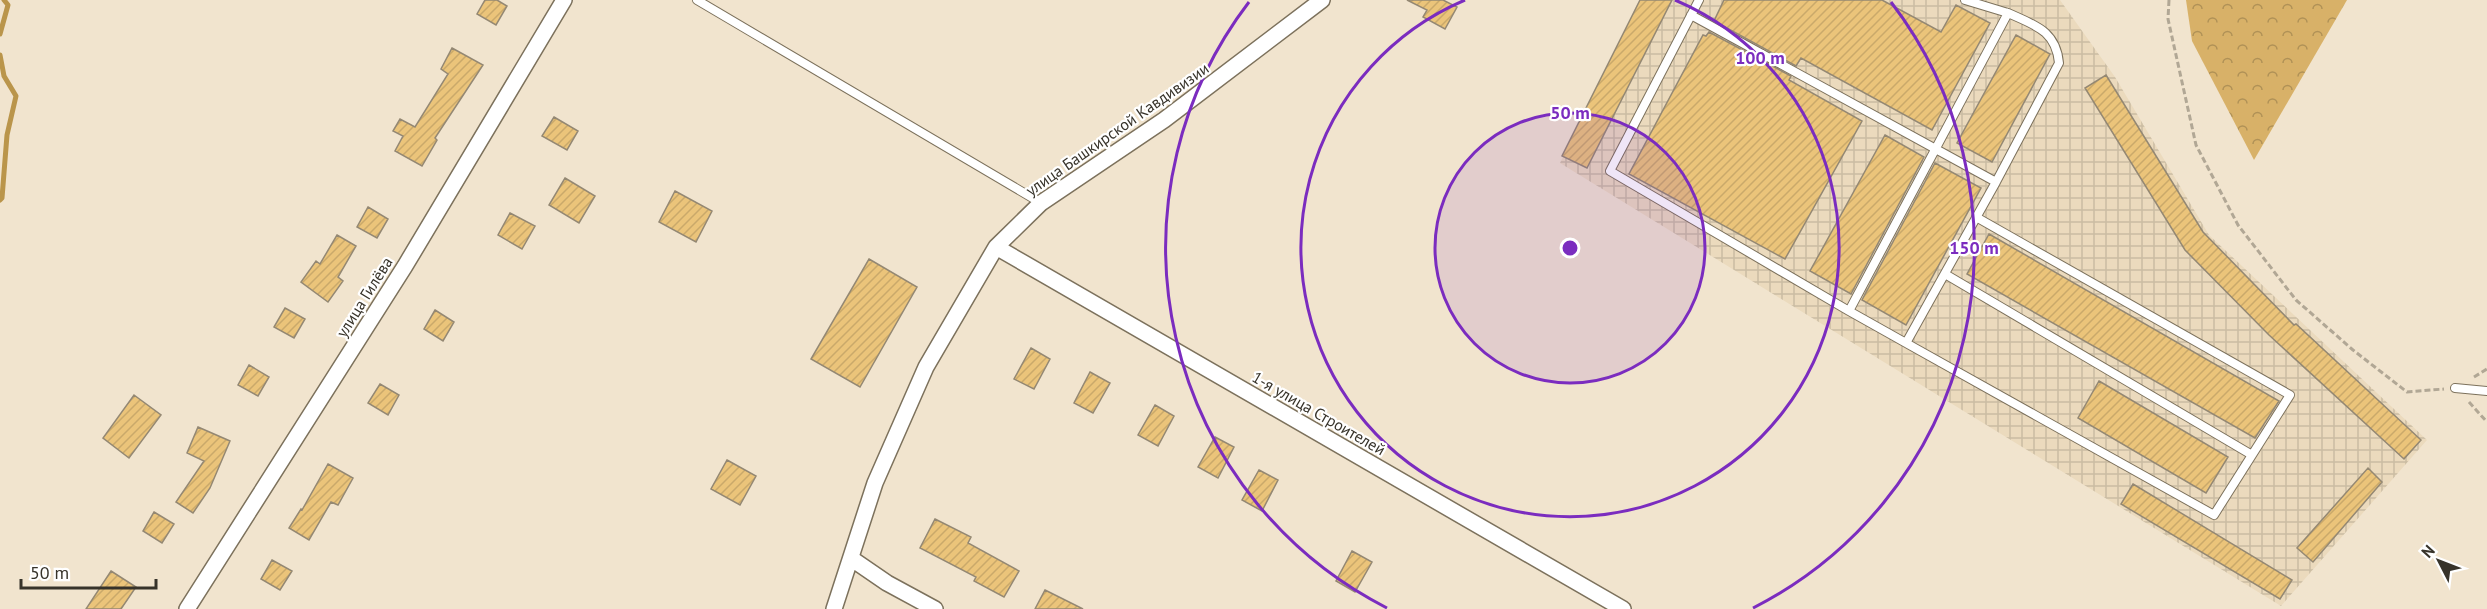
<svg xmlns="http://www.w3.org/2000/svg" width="2487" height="609" font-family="'PT Sans',sans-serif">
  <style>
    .industrial { fill: url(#industrial-grid) }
    .forest { fill: url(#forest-crowns) }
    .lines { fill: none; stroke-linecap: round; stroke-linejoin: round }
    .stream { stroke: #ba954b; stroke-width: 5 }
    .building { fill: url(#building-hatch); stroke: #948873; stroke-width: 1.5 }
    .lane-casing { stroke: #7c715c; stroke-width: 10 }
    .street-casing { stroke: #7c715c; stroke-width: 18 }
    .path { stroke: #b1a795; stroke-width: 3; stroke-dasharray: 6 3; stroke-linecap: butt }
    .lane { stroke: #fff; stroke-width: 8 }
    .street { stroke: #fff; stroke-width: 15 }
    .ring { fill: none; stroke: #7b2cbf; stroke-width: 3 }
    .labels { text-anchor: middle; stroke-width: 4.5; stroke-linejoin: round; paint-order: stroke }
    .street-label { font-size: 16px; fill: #37332a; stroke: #fff }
    .centre { fill: #7b2cbf; stroke: #fff; stroke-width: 3 }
    .ring-label { font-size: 18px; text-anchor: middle; font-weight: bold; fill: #7b2cbf; stroke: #fff; stroke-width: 4.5; stroke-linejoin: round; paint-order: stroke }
  </style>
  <defs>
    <pattern id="industrial-grid" width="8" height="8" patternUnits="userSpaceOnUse" patternTransform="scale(1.5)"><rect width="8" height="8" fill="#ebdabd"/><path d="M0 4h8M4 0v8" fill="none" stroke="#cabca3"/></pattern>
    <pattern id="forest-crowns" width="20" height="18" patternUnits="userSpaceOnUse" patternTransform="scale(1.5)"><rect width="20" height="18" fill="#d8b168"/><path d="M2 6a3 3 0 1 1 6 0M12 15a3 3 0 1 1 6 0" fill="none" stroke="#b09156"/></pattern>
    <pattern id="building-hatch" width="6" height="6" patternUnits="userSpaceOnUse" patternTransform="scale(1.5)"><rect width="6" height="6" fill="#ebc47a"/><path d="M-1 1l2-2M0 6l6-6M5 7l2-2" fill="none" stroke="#caa96a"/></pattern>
  </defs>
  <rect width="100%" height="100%" fill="#f1e4ce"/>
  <path class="industrial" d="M 1640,0 L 2060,0 L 2115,77 L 2209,235 L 2427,440 L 2281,606 L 1560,163 Z"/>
  <path class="forest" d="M 2186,0 L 2347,0 L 2254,160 L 2192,41 Z"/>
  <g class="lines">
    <path class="stream" d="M 0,34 L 8,5 L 4,0
      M 0,55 L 4,76 L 16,96 L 7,135 L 2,198 L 0,200"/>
  </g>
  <path class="building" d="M 485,0 L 497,0 L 507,6 L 496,25 L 477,14 Z
    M 1407,0 L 1443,0 L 1457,7 L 1445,29 L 1423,17 L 1427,10 Z
    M 1640,0 L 1672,0 L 1587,168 L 1562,156 Z
    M 1724,0 L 1882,0 L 1941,32 L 1956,5 L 1990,23 L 1932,130 L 1801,58 L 1796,66 L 1714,21 Z
    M 1709,32 L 1791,76 L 1789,80 L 1862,121 L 1785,259 L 1629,174 L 1703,35 L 1706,36 Z
    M 2016,35 L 2050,54 L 1992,162 L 1957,143 Z
    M 452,48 L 483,65 L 435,138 L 437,140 L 422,166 L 395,151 L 403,136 L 393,131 L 400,119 L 415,127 L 448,74 L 441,69 Z
    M 2106,75 L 2203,232 L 2294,325 L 2296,324 L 2421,440 L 2404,459 L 2269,335 L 2185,250 L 2085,88 Z
    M 554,117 L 578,131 L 567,150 L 542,136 Z
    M 1885,135 L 1924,157 L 1851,294 L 1810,271 Z
    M 1935,163 L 1981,188 L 1906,325 L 1862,300 Z
    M 565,178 L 595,196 L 579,223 L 549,205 Z
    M 675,191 L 712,211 L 696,242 L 659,222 Z
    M 368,207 L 388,219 L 377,238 L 357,227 Z
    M 510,213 L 535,226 L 522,249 L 498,235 Z
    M 1989,234 L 2279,401 L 2255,438 L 1967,274 Z
    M 337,235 L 356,246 L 338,277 L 343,281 L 328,302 L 301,282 L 316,261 L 320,264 Z
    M 869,259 L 917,287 L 860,387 L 811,359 Z
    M 285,308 L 305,319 L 294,338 L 274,327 Z
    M 435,310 L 454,322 L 443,341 L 424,329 Z
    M 1031,348 L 1050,359 L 1034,389 L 1014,379 Z
    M 249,365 L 269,377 L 258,396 L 238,385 Z
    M 1090,372 L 1110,383 L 1093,413 L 1074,403 Z
    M 2099,381 L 2228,457 L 2206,493 L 2078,418 Z
    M 380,384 L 399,395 L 388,415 L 368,403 Z
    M 134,395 L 161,415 L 129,458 L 103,438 Z
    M 1155,405 L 1174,416 L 1158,446 L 1138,435 Z
    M 198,427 L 230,441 L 210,488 L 193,513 L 176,502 L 204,461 L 187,453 Z
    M 1215,437 L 1234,447 L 1218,478 L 1198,467 Z
    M 727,460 L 756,476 L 740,505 L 711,489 Z
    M 328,464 L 353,478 L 338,505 L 331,502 L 309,540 L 289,528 L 301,509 L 302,510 Z
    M 2368,468 L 2382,482 L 2313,562 L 2297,548 Z
    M 1259,470 L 1278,480 L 1262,511 L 1242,500 Z
    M 2133,484 L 2292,580 L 2280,599 L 2121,504 Z
    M 154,512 L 174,524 L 162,543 L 143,531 Z
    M 935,519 L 971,537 L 968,543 L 1019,571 L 1004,597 L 974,581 L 976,577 L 920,548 Z
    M 1352,551 L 1372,562 L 1355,592 L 1336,581 Z
    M 272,560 L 292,571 L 280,590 L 261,579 Z
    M 111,571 L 136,587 L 121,609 L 86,609 Z
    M 1045,590 L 1083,609 L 1035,609 Z"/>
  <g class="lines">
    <g class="lane-casing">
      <path id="lane" d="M 697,0 L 1041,203
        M 1699,0 L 1610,171 L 1849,311 L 2008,13 L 1965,0
        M 1691,15 L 1996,182 L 2059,63 C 2056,30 2034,25 2008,13
        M 1945,274 L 2252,455
        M 1849,311 L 1906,343 L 1996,182
        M 1906,343 L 2214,515 L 2290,395 L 1976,217
        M 2455,388 L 2487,391"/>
    </g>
    <g class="street-casing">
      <path id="street" d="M 996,247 L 1623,609
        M 852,559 L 887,583 L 935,609
        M 187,609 L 405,266 L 564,0
        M 834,609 L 875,483 L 926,367 L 996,247 L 1041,203 L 1164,120 L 1322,0"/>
    </g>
    <path class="path" d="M 2169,0 L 2168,19 L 2196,145 L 2238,225 L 2296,300 L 2353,350 L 2407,392 L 2444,389
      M 2474,377 L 2487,369
      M 2469,402 L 2487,422"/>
    <use href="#lane" class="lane"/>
    <use href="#street" class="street"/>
  </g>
  <circle cx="1570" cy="248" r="135" fill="#7b2cbf" fill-opacity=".12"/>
  <g class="ring">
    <circle cx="1570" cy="248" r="135"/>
    <path d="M1675 0A269 269 0 1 1 1465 0"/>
    <path d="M1387 608A404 404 0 0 1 1249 2M1891 2A404 404 0 0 1 1753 608"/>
  </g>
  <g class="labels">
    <g class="street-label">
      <text transform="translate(1117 129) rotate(-35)" y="6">улица Башкирской Кавдивизии</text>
      <text transform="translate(364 297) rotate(-58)" y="6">улица Гилёва</text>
      <text transform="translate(1319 413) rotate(30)" y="6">1-я улица Строителей</text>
    </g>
  </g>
  <circle cx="1570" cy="248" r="9" class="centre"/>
  <g class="ring-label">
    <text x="1760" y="64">100 m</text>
    <text x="1570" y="119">50 m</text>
    <text x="1974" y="254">150 m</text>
  </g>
  <g transform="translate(2439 561) rotate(312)" stroke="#ffffff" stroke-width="4.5" paint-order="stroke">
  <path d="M0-4.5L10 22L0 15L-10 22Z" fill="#37332a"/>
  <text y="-9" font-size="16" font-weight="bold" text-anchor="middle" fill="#37332a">N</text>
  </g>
  <path d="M21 579v9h135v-9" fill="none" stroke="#37332a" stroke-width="3"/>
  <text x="30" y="579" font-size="18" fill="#37332a" stroke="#ffffff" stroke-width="4.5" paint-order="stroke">50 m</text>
</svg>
